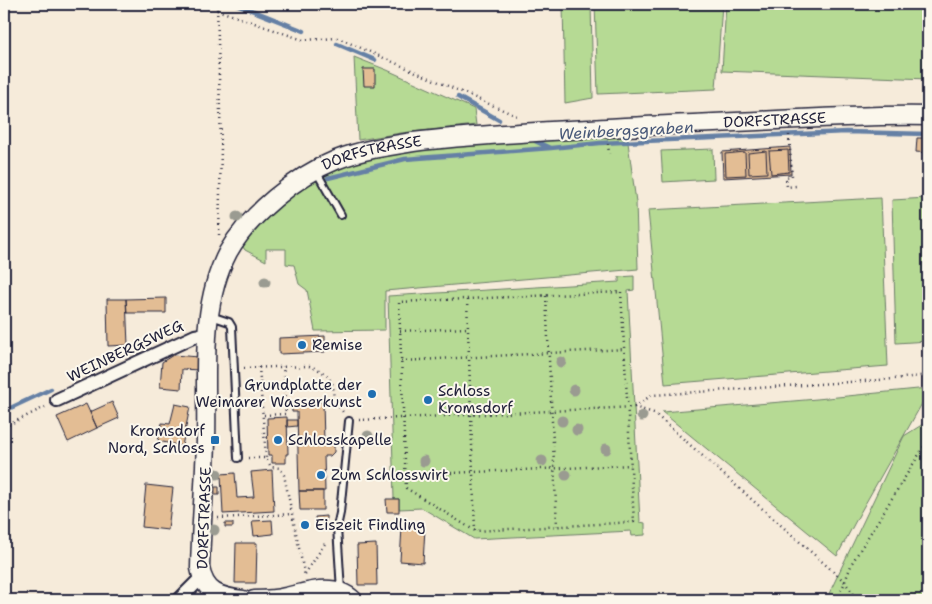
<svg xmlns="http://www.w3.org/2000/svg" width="932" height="604" font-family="'Shantell Sans',sans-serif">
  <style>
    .green { fill: #b6da94; stroke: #6c7e68 }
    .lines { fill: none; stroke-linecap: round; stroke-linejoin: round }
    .stream { stroke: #6580a5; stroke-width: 4.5 }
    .building { fill: #e3bd94; stroke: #22223b }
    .lane-casing { stroke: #22223b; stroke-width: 10 }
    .street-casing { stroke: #22223b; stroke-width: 16 }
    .secondary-casing { stroke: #22223b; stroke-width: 21 }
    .path { stroke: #22223b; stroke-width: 2.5; stroke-dasharray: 1 4; stroke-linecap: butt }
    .lane { stroke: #fbf7ec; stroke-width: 6 }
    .street { stroke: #fbf7ec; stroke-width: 12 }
    .secondary { stroke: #fbf7ec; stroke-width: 18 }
    .tree { fill: #9a9b91 }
    .poi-dot { fill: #1f6fb2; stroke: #fbf7ec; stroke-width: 2 }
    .labels { text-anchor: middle; stroke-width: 4; stroke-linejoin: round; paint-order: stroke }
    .street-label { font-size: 15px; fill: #22223b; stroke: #fbf7ec }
    .poi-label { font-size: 15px; fill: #22223b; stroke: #fbf7ec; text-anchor: start }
    .water-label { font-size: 16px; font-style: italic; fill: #495979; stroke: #fbf7ec }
  </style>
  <rect width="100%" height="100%" fill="#f6ebda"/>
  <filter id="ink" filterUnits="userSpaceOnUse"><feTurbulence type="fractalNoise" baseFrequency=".02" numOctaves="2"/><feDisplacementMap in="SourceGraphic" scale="10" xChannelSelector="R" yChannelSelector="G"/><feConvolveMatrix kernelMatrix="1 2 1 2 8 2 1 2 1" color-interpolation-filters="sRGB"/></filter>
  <g filter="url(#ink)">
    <path class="green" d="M 563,4 L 591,4 L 593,98 L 565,103 Z
      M 595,4 L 722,4 L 716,89 L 598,94 Z
      M 726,4 L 928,4 L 928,79 L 722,71 Z
      M 354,57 L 387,70 L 474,109 L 476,125 L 401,133 L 358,140 Z
      M 545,135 L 627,135 L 636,202 L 638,269 L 385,291 L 385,330 L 315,331 L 307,290 L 299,284 L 294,265 L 286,264 L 286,249 L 266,249 L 266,261 L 245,250 L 243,247 L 248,234 L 280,203 L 314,180 L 334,168 L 385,152 Z
      M 713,149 L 714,179 L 663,182 L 661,151 Z
      M 881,198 L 888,366 L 665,384 L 648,210 Z
      M 928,198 L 928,341 L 896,343 L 892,200 Z
      M 634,276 L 634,290 L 628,291 L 640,522 L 645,523 L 645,535 L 632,536 L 631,531 L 474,539 L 422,508 L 399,509 L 399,499 L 394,499 L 388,296 L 619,282 L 619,277 Z
      M 928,388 L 928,393 L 860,513 L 837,556 L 662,412 L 817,399 Z
      M 928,421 L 928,600 L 826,600 L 904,436 Z"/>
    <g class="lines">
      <path class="stream" d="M 236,4 L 304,31
        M 337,44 L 375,60
        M 458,97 L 499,120
        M 535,141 L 550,148
        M 328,178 L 405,159 L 551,148 L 600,143 L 846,132 L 928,134
        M 4,411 L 51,389"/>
    </g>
    <path class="building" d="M 363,69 L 375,69 L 375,86 L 364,86 Z
      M 917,138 L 928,138 L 928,153 L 916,152 Z
      M 790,147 L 791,174 L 723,178 L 722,152 Z
      M 788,150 L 789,172 L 771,174 L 769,151 Z
      M 766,151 L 767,173 L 749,174 L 748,153 Z
      M 745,152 L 746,175 L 726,176 L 725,154 Z
      M 166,298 L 166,313 L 127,313 L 126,299 Z
      M 107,299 L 126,299 L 128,345 L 108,346 Z
      M 325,336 L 325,352 L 279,354 L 279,338 Z
      M 173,355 L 199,357 L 199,370 L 182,369 L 181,389 L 160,387 L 162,362 Z
      M 112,402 L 119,418 L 97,428 L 90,412 Z
      M 297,402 L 323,402 L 324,443 L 330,443 L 334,446 L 334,452 L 330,456 L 324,456 L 325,491 L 299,491 L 297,412 L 292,412 L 292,406 L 297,406 Z
      M 86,404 L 97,428 L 68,442 L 57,417 Z
      M 175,404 L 190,407 L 182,446 L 158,441 L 162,423 L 170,424 Z
      M 287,417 L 288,454 L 286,454 L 286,463 L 272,463 L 272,455 L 268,455 L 267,418 Z
      M 287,420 L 297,420 L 297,426 L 287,427 Z
      M 272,470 L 274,511 L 223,514 L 221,474 L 235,473 L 237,498 L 254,497 L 251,472 Z
      M 146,485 L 173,488 L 168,530 L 142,527 Z
      M 215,487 L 219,487 L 219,495 L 215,495 Z
      M 299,491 L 323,491 L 323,510 L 300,510 Z
      M 386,499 L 399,499 L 399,512 L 387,512 Z
      M 326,516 L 326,527 L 316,527 L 315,517 Z
      M 272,520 L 273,534 L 254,536 L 252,521 Z
      M 225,523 L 233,523 L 233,527 L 225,527 Z
      M 402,527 L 425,528 L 423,563 L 400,561 Z
      M 236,543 L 257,543 L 256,583 L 235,583 Z
      M 376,544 L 377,585 L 358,585 L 357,545 Z"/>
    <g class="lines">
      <g class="lane-casing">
        <path id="lane" d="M 316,171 L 341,215
          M 211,316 L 229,322 L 232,327 L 238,458
          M 341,591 L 337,527 L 340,513 L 349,421"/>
      </g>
      <g class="street-casing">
        <path id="street" d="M 57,400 L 195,336 L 207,334
          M 179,600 L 202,577"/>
      </g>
      <g class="secondary-casing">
        <g id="secondary">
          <path id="s1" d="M 243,600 C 219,597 205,593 200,568 C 201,525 205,483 206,440 C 208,378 198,309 228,252 C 249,215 296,176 336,160 C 361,150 387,146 413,142 C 459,136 505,134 551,131 C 620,127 689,124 758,121 C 815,118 872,115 928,116"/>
          <path d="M 254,600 C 265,600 275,600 286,597 C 308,592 334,582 353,600"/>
        </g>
      </g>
      <path class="path" d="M 217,4 L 221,147 L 219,236
        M 217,10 L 303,40 L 338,38 L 519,117
        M 789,135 L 792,176 L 786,177 L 787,187 L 796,186
        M 608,144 L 609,154
        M 621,292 L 634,522 L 475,531 L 406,488 L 399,302 Z
        M 546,296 L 557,526
        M 467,300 L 475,531
        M 400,331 L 468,328
        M 401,361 L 624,349
        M 259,367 L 266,458
        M 244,368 L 309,366 C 319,369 329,374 333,386 C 334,390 333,394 334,398 C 335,403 340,408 343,412
        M 634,407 L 652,395 L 894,379 L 928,375
        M 264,415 L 286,414 L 283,366
        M 359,420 L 634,407 L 654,413 L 844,581 L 858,600
        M 4,427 L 45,407
        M 248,458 L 266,458 L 271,467 L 280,468 L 284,475 L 305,577
        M 406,475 L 631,465
        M 218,518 L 292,514
        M 305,574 L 326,542
        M 838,600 L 852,563 L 928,440"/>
      <use href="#lane" class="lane"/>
      <use href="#street" class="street"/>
      <use href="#secondary" class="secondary"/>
    </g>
    <g class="tree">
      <circle cx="237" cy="217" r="5.5"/>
      <circle cx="265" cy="282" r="5.5"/>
      <circle cx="561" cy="362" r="5.5"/>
      <circle cx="574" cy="390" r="5.5"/>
      <circle cx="642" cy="416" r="5.5"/>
      <circle cx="562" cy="421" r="5.5"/>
      <circle cx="577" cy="430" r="5.5"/>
      <circle cx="368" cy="436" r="5.5"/>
      <circle cx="606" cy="449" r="5.5"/>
      <circle cx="424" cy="461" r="5.5"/>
      <circle cx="542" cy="461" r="5.5"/>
      <circle cx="217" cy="474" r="5.5"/>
      <circle cx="566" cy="475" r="5.5"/>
      <circle cx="214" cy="530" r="5.5"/>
    </g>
  </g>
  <g class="poi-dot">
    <circle cx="302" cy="345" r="5"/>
    <circle cx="372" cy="394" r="5"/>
    <circle cx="428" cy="400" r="5"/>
    <rect x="210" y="435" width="10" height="10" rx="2.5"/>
    <circle cx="278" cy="440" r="5"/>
    <circle cx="321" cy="475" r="5"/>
    <circle cx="305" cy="525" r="5"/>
  </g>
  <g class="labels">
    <g class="street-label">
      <text dy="5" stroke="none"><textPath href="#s1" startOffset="964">DORFSTRASSE</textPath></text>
      <text dy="5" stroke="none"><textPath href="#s1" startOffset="559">DORFSTRASSE</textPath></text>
      <text transform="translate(125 351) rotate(-25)" y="5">WEINBERGSWEG</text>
      <text transform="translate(204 518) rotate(-88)" y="5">DORFSTRASSE</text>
    </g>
    <g class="poi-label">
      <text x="312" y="350">Remise</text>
      <text x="362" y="390" text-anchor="end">Grundplatte der<tspan x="362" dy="17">Weimarer Wasserkunst</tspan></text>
      <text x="438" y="396">Schloss<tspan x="438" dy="17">Kromsdorf</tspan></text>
      <text x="205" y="436" text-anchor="end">Kromsdorf<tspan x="205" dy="17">Nord, Schloss</tspan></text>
      <text x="288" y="445">Schlosskapelle</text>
      <text x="331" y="480">Zum Schlosswirt</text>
      <text x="315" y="530">Eiszeit Findling</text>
    </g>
    <g class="water-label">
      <text transform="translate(626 130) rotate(-3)" y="6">Weinbergsgraben</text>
    </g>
  </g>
  <rect width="932" height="604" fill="none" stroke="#fbf7ec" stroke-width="20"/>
  <rect x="10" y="10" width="912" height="584" fill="none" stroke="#22223b" stroke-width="2" filter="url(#ink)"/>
</svg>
